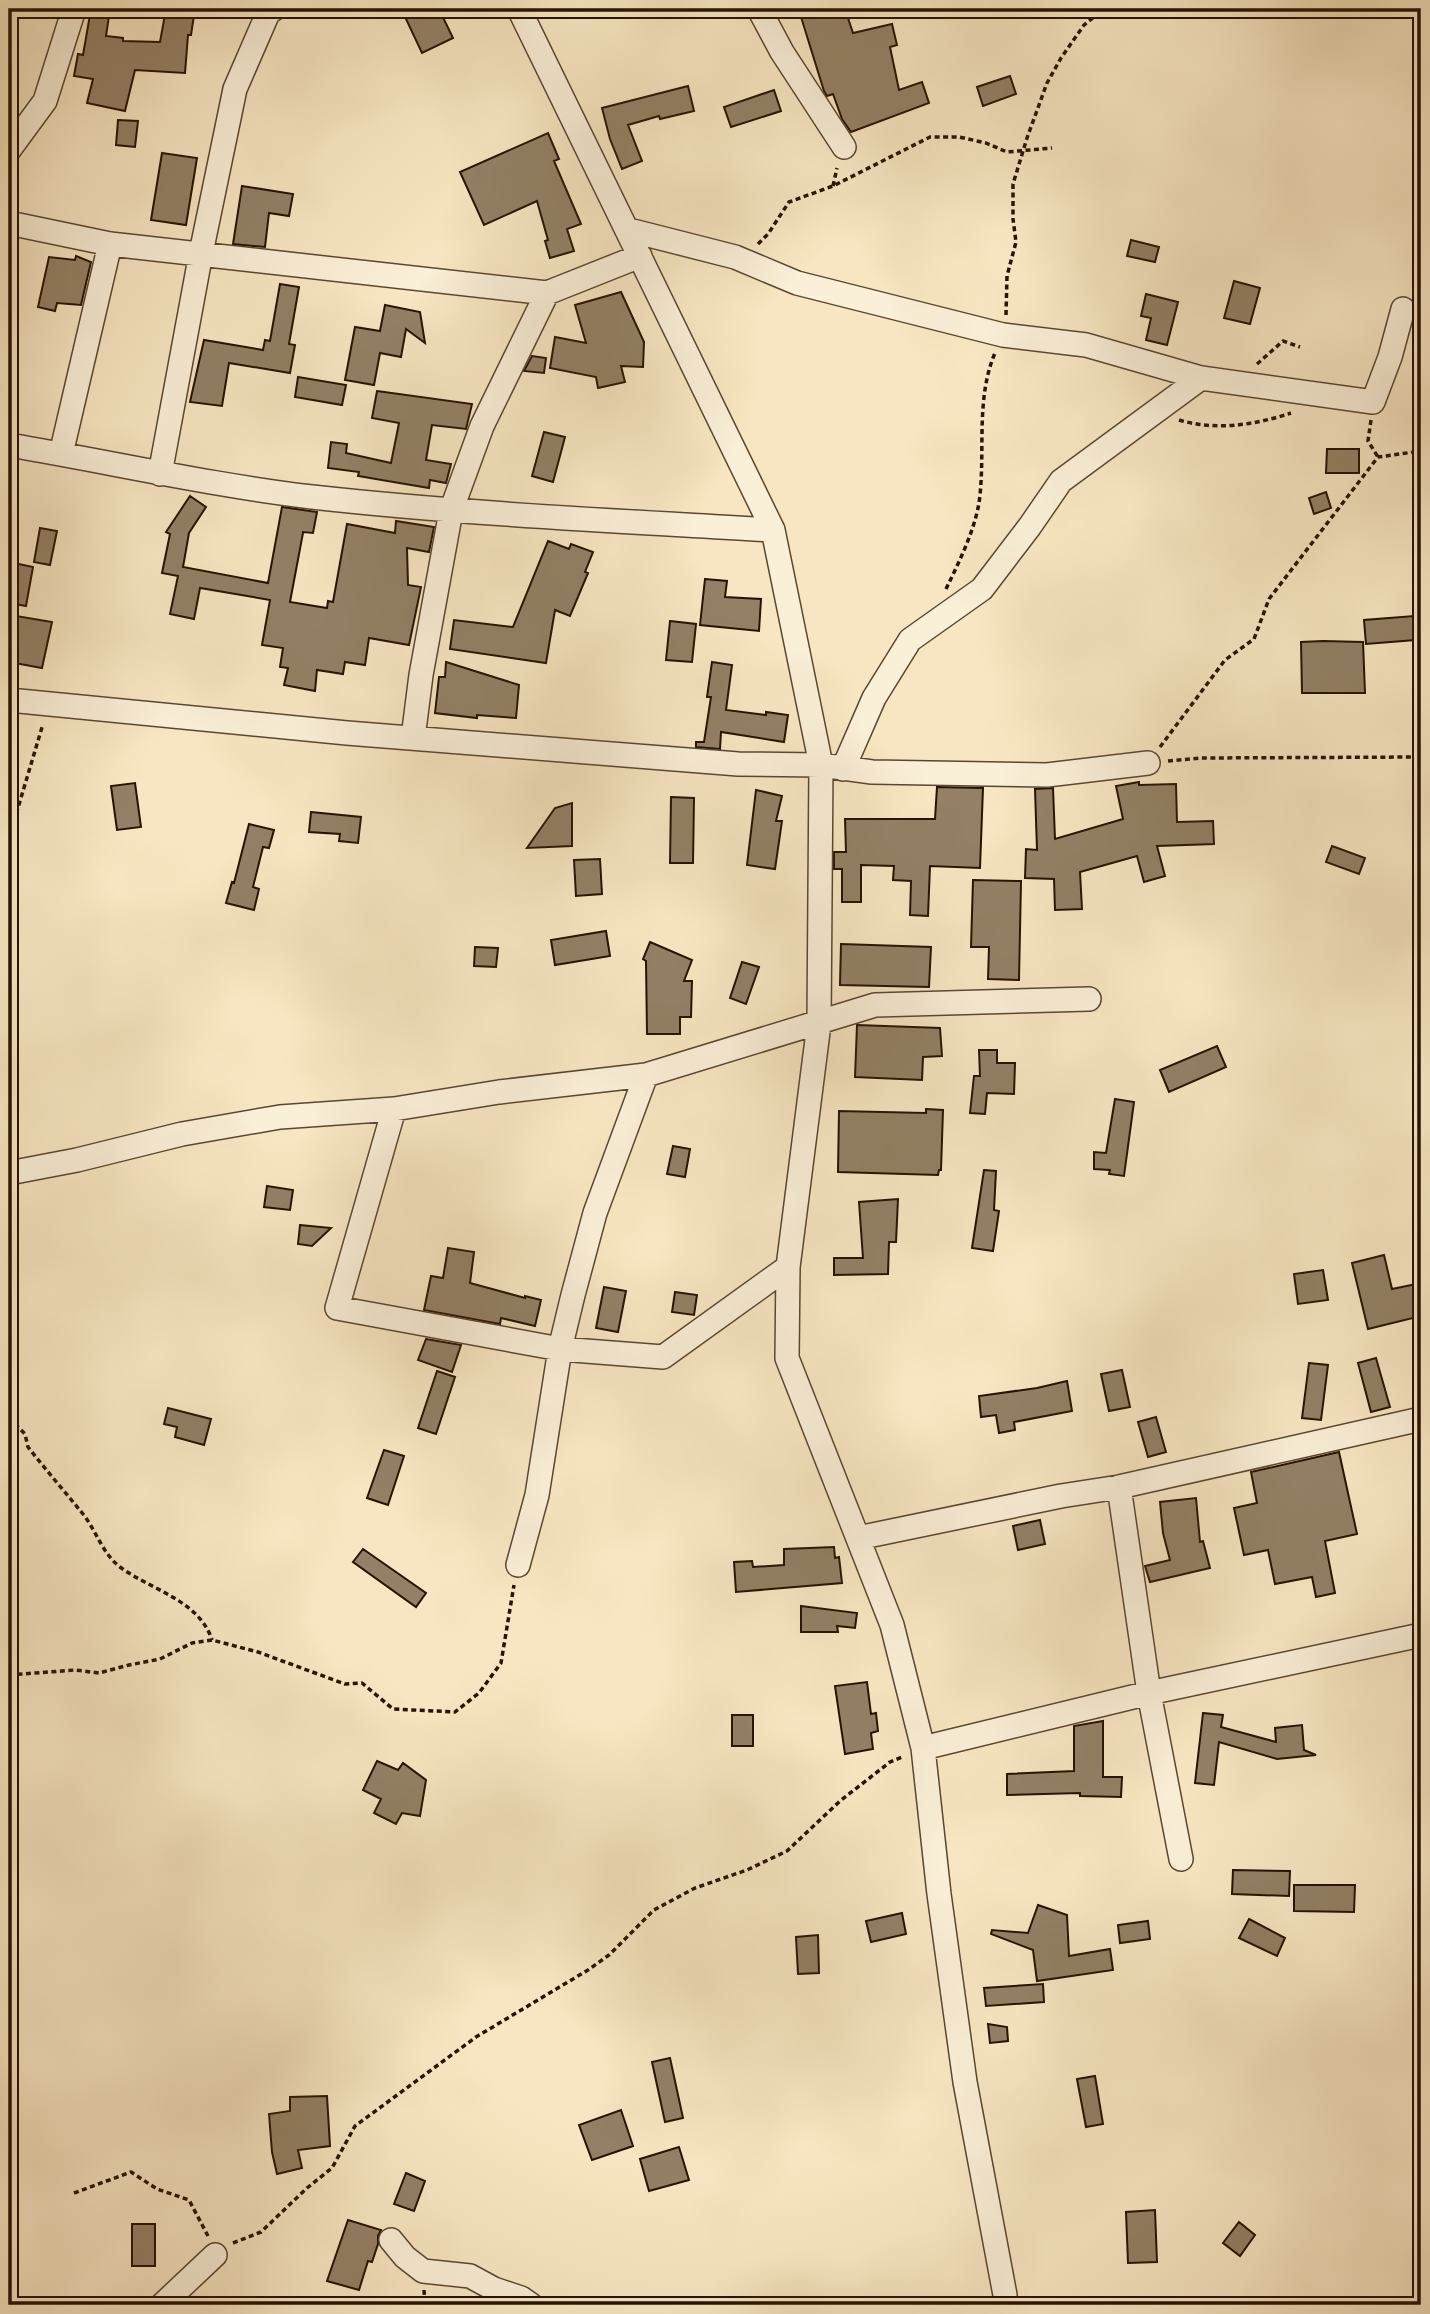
<svg xmlns="http://www.w3.org/2000/svg" width="1430" height="2314" font-family="'IM FELL English',serif">
  <style>
    .building { fill: #938065; stroke: #261201; stroke-width: 2 }
    .lines { fill: none; stroke-linecap: round; stroke-linejoin: round }
    .street-casing { stroke: #5a4731; stroke-width: 26 }
    .path { stroke: #261201; stroke-width: 3.5; stroke-dasharray: 5 3.5; stroke-linecap: butt }
    .street { stroke: #faefd7; stroke-width: 23 }
  </style>
  <rect width="100%" height="100%" fill="#f7e6c1"/>
  <filter id="stains"><feTurbulence type="fractalNoise" baseFrequency=".00286" numOctaves="4"/><feColorMatrix values="0 0 0 0 .2 0 0 0 0 .09 0 0 0 0 .02 0 0 0 .5 -.17"/></filter>
  <radialGradient id="worn" r=".72"><stop offset=".6" stop-color="#630" stop-opacity="0"/><stop offset="1" stop-color="#630" stop-opacity=".3"/></radialGradient>
  <path class="building" d="M 91,9 L 110,9 L 106,36 L 123,38 L 123,41 L 160,42 L 166,9 L 195,9 L 191,35 L 188,35 L 185,73 L 135,70 L 125,111 L 87,103 L 93,79 L 74,76 L 78,54 L 83,55 Z
    M 426,9 L 439,9 L 453,38 L 422,53 L 406,19 Z
    M 825,9 L 845,9 L 853,33 L 892,24 L 897,45 L 890,47 L 899,90 L 922,82 L 929,103 L 851,132 L 842,119 L 833,94 L 827,96 L 824,91 L 801,17 Z
    M 1010,76 L 1016,94 L 983,106 L 977,87 Z
    M 688,86 L 694,111 L 660,119 L 659,116 L 628,125 L 642,161 L 622,169 L 610,139 L 602,108 Z
    M 774,90 L 781,111 L 731,127 L 724,107 Z
    M 118,120 L 138,121 L 135,147 L 116,145 Z
    M 548,133 L 559,159 L 554,161 L 581,224 L 567,229 L 574,251 L 550,258 L 545,241 L 548,240 L 537,201 L 484,225 L 460,172 Z
    M 162,153 L 197,158 L 186,225 L 151,220 Z
    M 242,186 L 293,194 L 289,216 L 269,213 L 265,247 L 233,244 Z
    M 1131,240 L 1159,247 L 1155,262 L 1127,256 Z
    M 76,256 L 91,262 L 81,305 L 57,303 L 55,311 L 38,307 L 49,257 L 75,260 Z
    M 1234,281 L 1260,288 L 1250,324 L 1224,318 Z
    M 280,284 L 299,287 L 289,344 L 295,345 L 290,373 L 229,363 L 222,406 L 190,402 L 204,340 L 263,350 L 265,340 L 270,341 Z
    M 621,292 L 644,342 L 643,367 L 621,366 L 625,382 L 598,388 L 596,377 L 550,368 L 555,337 L 586,343 L 575,305 Z
    M 1146,294 L 1178,302 L 1167,345 L 1146,340 L 1151,318 L 1141,316 Z
    M 385,305 L 420,312 L 425,343 L 406,329 L 401,357 L 380,353 L 374,385 L 345,380 L 355,327 L 380,331 Z
    M 532,356 L 546,358 L 544,373 L 524,371 Z
    M 298,377 L 346,385 L 342,405 L 295,397 Z
    M 377,391 L 472,404 L 466,429 L 432,425 L 426,460 L 451,464 L 446,483 L 430,480 L 429,488 L 358,476 L 359,472 L 328,468 L 331,442 L 347,444 L 346,453 L 391,463 L 399,423 L 372,418 Z
    M 544,432 L 565,437 L 553,482 L 532,476 Z
    M 1327,449 L 1359,449 L 1359,473 L 1326,473 Z
    M 1326,492 L 1331,508 L 1314,514 L 1309,498 Z
    M 190,496 L 206,507 L 189,533 L 183,567 L 268,583 L 282,507 L 317,512 L 313,533 L 303,532 L 303,533 L 290,602 L 327,608 L 328,601 L 333,602 L 347,524 L 395,533 L 396,521 L 434,527 L 429,552 L 407,548 L 408,585 L 421,587 L 409,645 L 369,638 L 365,665 L 345,662 L 343,674 L 317,670 L 315,691 L 284,685 L 288,668 L 280,667 L 283,648 L 262,645 L 270,600 L 200,588 L 194,619 L 170,614 L 178,576 L 162,573 L 170,534 L 166,532 Z
    M 40,528 L 57,531 L 50,565 L 34,562 Z
    M 548,541 L 569,549 L 571,544 L 593,552 L 585,572 L 588,573 L 570,616 L 555,610 L 546,663 L 450,649 L 454,620 L 513,627 Z
    M 9,562 L 33,567 L 26,606 L 9,603 Z
    M 705,579 L 727,581 L 725,597 L 761,599 L 759,631 L 700,625 Z
    M 16,616 L 52,622 L 42,668 L 9,662 L 9,634 L 12,635 Z
    M 1414,616 L 1415,640 L 1366,644 L 1364,620 Z
    M 670,621 L 696,624 L 692,662 L 666,660 Z
    M 1323,641 L 1363,642 L 1365,693 L 1302,693 L 1301,642 Z
    M 446,662 L 519,685 L 516,718 L 477,715 L 477,718 L 435,713 L 439,677 L 445,677 Z
    M 712,662 L 732,665 L 726,710 L 766,715 L 766,712 L 788,715 L 784,742 L 721,732 L 720,749 L 696,747 L 696,742 L 704,742 L 711,697 L 707,697 Z
    M 1139,782 L 1139,785 L 1176,784 L 1177,822 L 1213,821 L 1214,844 L 1157,846 L 1165,876 L 1144,882 L 1137,856 L 1080,872 L 1082,909 L 1055,910 L 1054,879 L 1025,878 L 1026,849 L 1037,850 L 1035,789 L 1053,788 L 1055,839 L 1123,819 L 1116,786 Z
    M 135,783 L 141,827 L 117,830 L 111,786 Z
    M 937,787 L 983,788 L 980,868 L 930,866 L 928,916 L 910,915 L 911,881 L 893,880 L 894,866 L 861,865 L 861,902 L 842,902 L 842,869 L 834,869 L 834,852 L 846,852 L 845,819 L 935,819 Z
    M 756,790 L 782,796 L 776,821 L 782,821 L 775,869 L 747,865 Z
    M 671,797 L 694,798 L 693,863 L 670,863 Z
    M 572,803 L 572,846 L 527,848 L 555,808 Z
    M 311,812 L 361,817 L 358,843 L 339,841 L 340,834 L 309,832 Z
    M 249,824 L 274,830 L 269,848 L 263,847 L 253,887 L 259,889 L 254,910 L 226,903 L 232,882 L 234,883 Z
    M 1332,846 L 1365,858 L 1359,874 L 1326,862 Z
    M 600,859 L 602,894 L 576,896 L 574,860 Z
    M 973,880 L 1021,881 L 1019,980 L 988,979 L 989,947 L 971,947 Z
    M 606,931 L 610,956 L 555,965 L 551,940 Z
    M 650,942 L 692,960 L 684,981 L 692,981 L 691,1017 L 680,1017 L 680,1034 L 647,1034 L 646,961 L 643,959 Z
    M 841,944 L 931,947 L 929,987 L 840,985 Z
    M 475,947 L 498,948 L 496,967 L 474,966 Z
    M 742,962 L 759,967 L 746,1004 L 730,998 Z
    M 857,1025 L 940,1028 L 942,1056 L 923,1057 L 922,1080 L 855,1077 Z
    M 1217,1046 L 1226,1067 L 1169,1092 L 1160,1070 Z
    M 979,1050 L 997,1050 L 997,1063 L 1015,1063 L 1014,1094 L 987,1093 L 985,1114 L 970,1113 L 974,1076 L 980,1076 Z
    M 1115,1099 L 1134,1102 L 1124,1176 L 1109,1174 L 1110,1170 L 1094,1169 L 1094,1152 L 1106,1153 Z
    M 926,1109 L 943,1110 L 941,1170 L 939,1170 L 938,1175 L 838,1172 L 839,1111 L 926,1113 Z
    M 673,1146 L 690,1149 L 685,1177 L 667,1174 Z
    M 984,1170 L 996,1171 L 994,1210 L 999,1211 L 993,1251 L 972,1248 Z
    M 267,1186 L 293,1190 L 290,1210 L 264,1207 Z
    M 898,1199 L 896,1242 L 889,1242 L 888,1274 L 834,1275 L 834,1258 L 863,1258 L 859,1202 Z
    M 300,1225 L 331,1228 L 312,1246 L 298,1244 Z
    M 448,1248 L 474,1252 L 470,1283 L 525,1298 L 525,1296 L 541,1300 L 535,1326 L 501,1318 L 500,1324 L 424,1310 L 431,1276 L 443,1278 Z
    M 1384,1255 L 1392,1289 L 1421,1283 L 1421,1316 L 1368,1329 L 1352,1263 Z
    M 1323,1270 L 1328,1300 L 1298,1304 L 1294,1274 Z
    M 604,1287 L 626,1291 L 618,1332 L 596,1328 Z
    M 675,1292 L 697,1295 L 694,1315 L 672,1312 Z
    M 426,1339 L 461,1345 L 452,1372 L 418,1360 Z
    M 1376,1358 L 1390,1407 L 1371,1412 L 1358,1363 Z
    M 1309,1363 L 1328,1365 L 1321,1420 L 1302,1418 Z
    M 1122,1370 L 1130,1407 L 1109,1411 L 1101,1374 Z
    M 437,1371 L 455,1377 L 436,1434 L 418,1428 Z
    M 1067,1381 L 1072,1411 L 1014,1422 L 1015,1430 L 999,1433 L 996,1415 L 981,1417 L 979,1396 L 1037,1388 Z
    M 168,1408 L 211,1419 L 204,1445 L 175,1437 L 177,1427 L 164,1424 Z
    M 1156,1417 L 1166,1452 L 1148,1457 L 1138,1422 Z
    M 384,1450 L 404,1456 L 388,1505 L 367,1498 Z
    M 1339,1452 L 1357,1534 L 1325,1541 L 1335,1593 L 1316,1597 L 1312,1577 L 1275,1584 L 1268,1550 L 1244,1555 L 1234,1508 L 1257,1503 L 1251,1472 Z
    M 1196,1498 L 1200,1542 L 1203,1541 L 1210,1568 L 1150,1582 L 1145,1566 L 1170,1560 L 1163,1533 L 1160,1502 Z
    M 1040,1520 L 1045,1544 L 1018,1550 L 1013,1526 Z
    M 834,1547 L 835,1558 L 839,1557 L 842,1583 L 736,1592 L 734,1562 L 752,1561 L 753,1567 L 784,1565 L 784,1549 Z
    M 363,1549 L 426,1593 L 416,1607 L 353,1562 Z
    M 801,1606 L 857,1613 L 855,1628 L 837,1626 L 838,1632 L 801,1632 Z
    M 867,1682 L 871,1714 L 876,1713 L 878,1731 L 871,1733 L 873,1749 L 845,1754 L 835,1686 Z
    M 1203,1713 L 1223,1715 L 1221,1727 L 1276,1742 L 1275,1728 L 1302,1725 L 1304,1750 L 1316,1755 L 1277,1759 L 1219,1742 L 1214,1785 L 1195,1783 Z
    M 732,1715 L 753,1715 L 753,1746 L 732,1746 Z
    M 1103,1721 L 1103,1777 L 1122,1777 L 1121,1797 L 1080,1796 L 1080,1793 L 1007,1795 L 1007,1774 L 1074,1771 L 1074,1726 Z
    M 377,1761 L 398,1770 L 403,1763 L 426,1780 L 420,1816 L 402,1813 L 396,1824 L 374,1813 L 381,1799 L 363,1790 Z
    M 1233,1870 L 1290,1871 L 1289,1896 L 1232,1894 Z
    M 1294,1885 L 1355,1885 L 1354,1912 L 1294,1911 Z
    M 1038,1905 L 1067,1915 L 1069,1956 L 1110,1949 L 1113,1970 L 1037,1981 L 1033,1950 L 991,1934 L 992,1930 L 1028,1933 Z
    M 902,1913 L 906,1934 L 871,1942 L 866,1921 Z
    M 1249,1919 L 1285,1938 L 1277,1956 L 1239,1938 Z
    M 1148,1921 L 1150,1939 L 1120,1943 L 1118,1925 Z
    M 818,1935 L 819,1973 L 798,1974 L 796,1937 Z
    M 1043,1984 L 1044,2002 L 986,2006 L 984,1988 Z
    M 988,2024 L 1007,2027 L 1008,2041 L 990,2043 Z
    M 670,2058 L 683,2118 L 665,2122 L 652,2062 Z
    M 1095,2076 L 1103,2124 L 1086,2127 L 1077,2079 Z
    M 327,2096 L 330,2146 L 298,2150 L 302,2168 L 277,2174 L 272,2152 L 269,2114 L 290,2111 L 290,2097 Z
    M 621,2110 L 633,2146 L 592,2160 L 579,2125 Z
    M 679,2147 L 689,2180 L 649,2191 L 640,2159 Z
    M 406,2173 L 425,2181 L 414,2211 L 394,2204 Z
    M 1155,2210 L 1157,2262 L 1128,2263 L 1126,2212 Z
    M 348,2220 L 381,2230 L 378,2236 L 378,2244 L 372,2262 L 368,2261 L 359,2290 L 327,2281 Z
    M 1239,2222 L 1255,2235 L 1240,2256 L 1223,2243 Z
    M 132,2224 L 155,2224 L 155,2266 L 132,2266 Z"/>
  <g class="lines">
    <g class="street-casing">
      <path id="street" d="M 519,9 L 773,530 L 821,765 L 819,1024 L 788,1267 L 787,1358 L 892,1625 L 923,1748 L 939,1894 L 965,2082 L 1005,2295 L 1005,2305
        M 759,9 L 782,52 L 844,147
        M 9,150 L 45,101 L 74,9
        M 9,223 L 110,244 L 547,293 L 640,256
        M 629,230 L 735,257 L 797,283 L 1003,335 L 1086,345 L 1201,378 L 1373,402 L 1390,357 L 1403,309
        M 9,445 C 110,462 210,485 312,497 C 465,514 620,521 773,530
        M 61,454 L 110,244
        M 160,474 L 201,253 L 235,89 L 268,13 L 274,9
        M 9,700 L 347,733 L 738,764 L 821,765 L 872,772 L 1047,775 L 1148,763
        M 413,738 L 421,675 L 451,511 L 482,426 L 547,293
        M 843,769 L 874,698 L 910,640 L 982,589 L 1030,526 L 1061,481 L 1201,378
        M 394,1109 L 337,1308 L 560,1349 L 663,1357 L 788,1267
        M 9,1173 L 77,1160 L 182,1134 L 280,1117 L 394,1109 L 499,1092 L 646,1075 L 875,1005 L 1089,999
        M 1119,1487 L 1149,1693 L 1181,1859
        M 858,1538 L 1061,1496 L 1119,1487 L 1421,1419
        M 518,1565 L 537,1495 L 560,1349 L 573,1295 L 595,1213 L 646,1075
        M 923,1748 L 1149,1693 L 1421,1635
        M 391,2240 L 405,2257 L 423,2271 L 470,2276 L 494,2289 L 521,2298 L 531,2305
        M 162,2305 L 215,2255"/>
    </g>
    <path class="path" d="M 833,186 L 837,168
      M 758,244 L 768,234 L 789,202 L 833,186 L 930,137 L 959,137 L 986,143 L 1007,152 L 1052,148
      M 1006,315 L 1007,276 L 1016,242 L 1013,219 L 1013,184 L 1027,138 L 1047,83 L 1061,58 L 1084,25 L 1104,9
      M 1257,364 L 1283,341 L 1300,347
      M 1179,420 C 1216,431 1255,425 1291,413
      M 1371,420 L 1368,441 L 1378,457
      M 946,589 C 959,562 974,532 979,503 C 986,453 975,400 995,353
      M 1160,747 L 1225,660 L 1254,639 L 1269,599 L 1378,457 L 1421,451
      M 1168,761 L 1201,758 L 1421,757
      M 9,838 L 43,724
      M 9,1418 L 25,1434 L 28,1447 C 46,1470 65,1492 83,1514 C 97,1532 102,1553 120,1567 C 151,1590 199,1600 212,1640
      M 9,1675 L 75,1670 L 99,1673 L 129,1665 L 160,1659 L 192,1643 L 212,1640 L 258,1652 L 345,1684 L 362,1683 L 393,1709 L 455,1712 L 479,1693 L 501,1663 L 514,1585
      M 74,2193 L 131,2172 L 157,2189 L 189,2200 L 208,2236
      M 233,2243 L 261,2232 L 307,2188 L 332,2168 L 355,2126 L 476,2037 L 588,1970 L 609,1955 L 654,1910 L 695,1888 L 747,1870 L 787,1851 L 840,1801 L 890,1762 L 902,1757
      M 424,2290 L 425,2305"/>
    <use href="#street" class="street"/>
  </g>
  <rect width="1430" height="2314" fill="none" stroke="#f7e6c1" stroke-width="35"/>
  <rect x="10" y="10" width="1409" height="2293" fill="none" stroke="#261201" stroke-width="3.5"/>
  <rect x="18" y="18" width="1395" height="2279" fill="none" stroke="#261201" stroke-width="2"/>
  <rect width="100%" height="100%" filter="url(#stains)"/>
  <rect width="100%" height="100%" fill="url(#worn)"/>
</svg>
